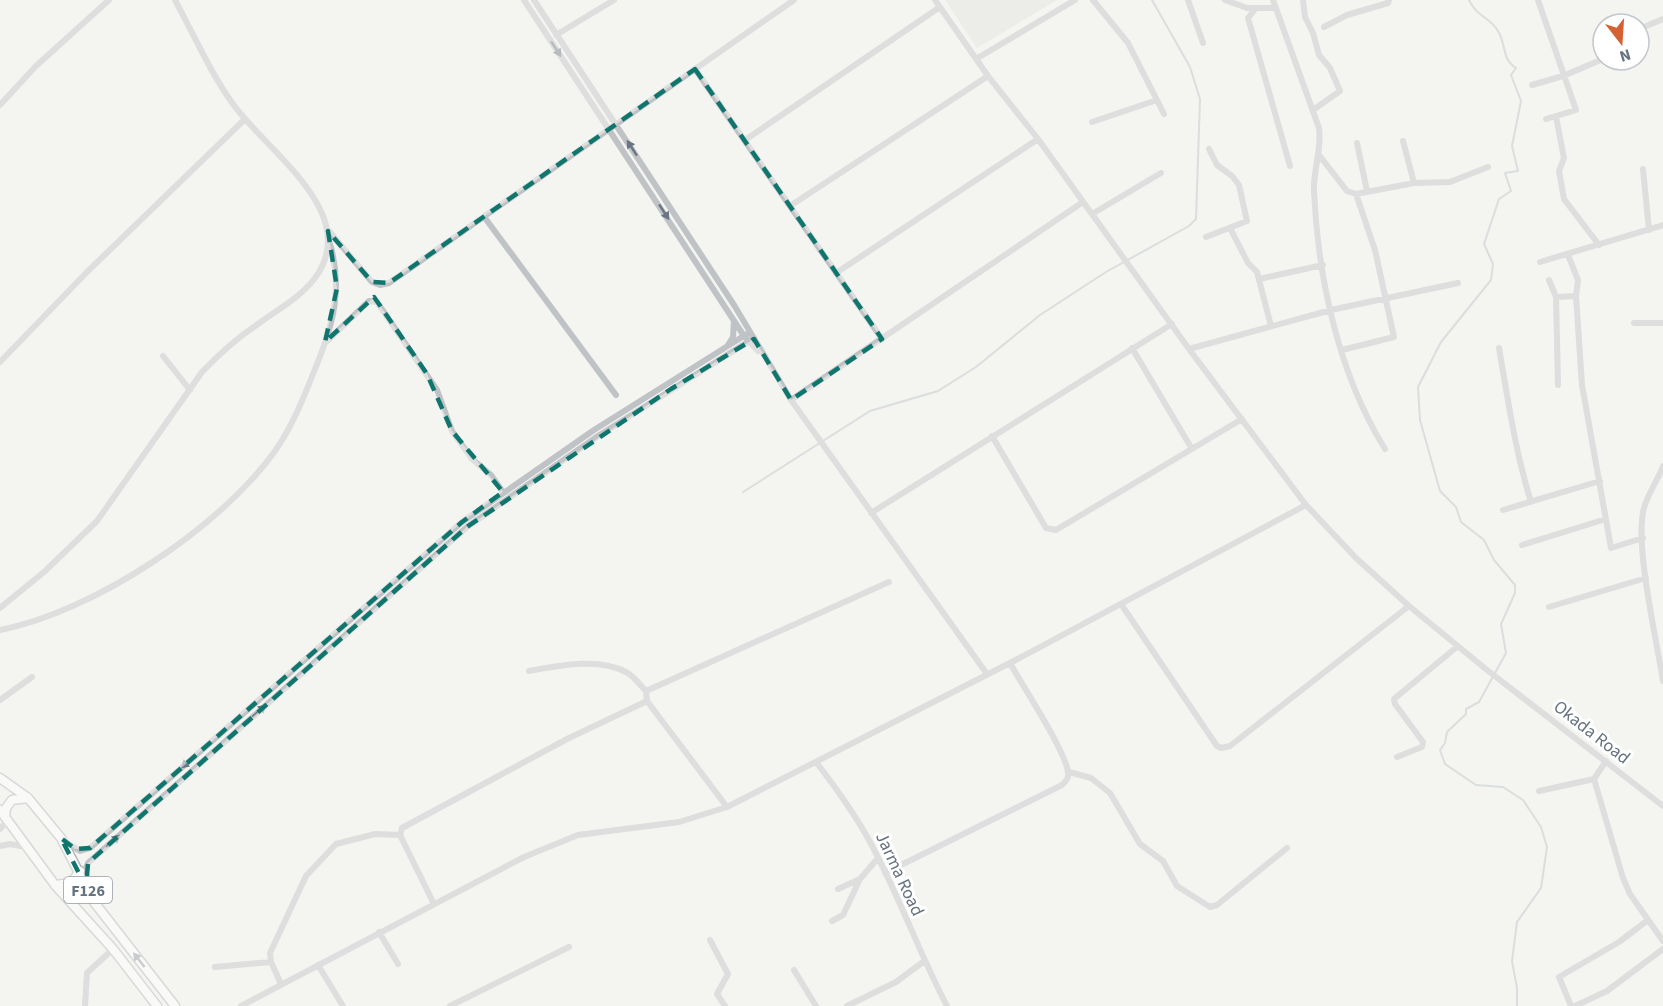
<svg xmlns="http://www.w3.org/2000/svg" width="1663" height="1006" font-family="'Source Sans 3',sans-serif">
  <style>
    .built { fill: #e2e3e1 }
    .lines { fill: none; stroke-linecap: round; stroke-linejoin: round }
    .stream { stroke: #bac3c8; stroke-width: 2 }
    .major-casing { stroke: #b4b7ba; stroke-width: 11 }
    .minor { stroke: #c0c3c6; stroke-width: 6 }
    .major { stroke: #fff; stroke-width: 8 }
    .oneway { fill: #6a7683 }
    .oneway2 { fill: #949ca5 }
    .marked { fill: none; stroke: #0f766e; stroke-width: 4.5; stroke-dasharray: 12 8; stroke-linejoin: round }
    .labels { text-anchor: middle; stroke-width: 6; stroke-linejoin: round; paint-order: stroke }
    .shield { fill: #fff; stroke: #949ca5; stroke-width: 1.5 }
    .shield-label { font-size: 16px; font-weight: bold; fill: #66727f }
    .street-label { font-size: 18px; fill: #66727f; stroke: #fff }
  </style>
  <rect width="100%" height="100%" fill="#f4f4f1"/>
  <path class="built" d="M 945,0 L 1057,0 L 977,48 Z"/>
  <g class="lines">
    <path class="stream" d="M 1469,0 C 1477,17 1491,18 1498,31 C 1507,46 1501,58 1516,68 L 1511,75 L 1521,101 L 1512,146 L 1518,171 L 1505,173 L 1511,191 L 1499,199 L 1484,244 L 1493,264 L 1491,280 L 1441,342 L 1418,387 L 1420,420 L 1440,491 L 1456,507 L 1461,522 L 1484,540 L 1494,560 L 1515,585 L 1515,593 L 1501,624 L 1506,653 L 1479,702 L 1466,709 L 1466,714 L 1447,732 L 1445,743 L 1440,750 L 1445,764 L 1476,785 L 1503,787 L 1523,800 L 1541,827 L 1547,847 L 1541,888 L 1517,922 L 1512,961 L 1517,988 L 1517,1006
      M 743,492 L 870,411 L 938,391 L 976,367 L 1040,315 L 1106,272 L 1189,226 L 1196,219 L 1200,99 L 1190,67 L 1152,0"/>
    <g class="major-casing">
      <path id="major" d="M 0,778 L 28,798 L 61,838 L 94,902 L 175,1006
        M 0,810 L 55,885 L 113,949 L 157,1006
        M 5,817 L 6,808 L 12,800 L 28,798
        M 55,885 L 71,883 L 80,871"/>
    </g>
    <path class="minor" d="M 524,0 L 744,336 L 758,351
      M 534,0 L 734,305 L 791,400 L 987,674
      M 935,0 L 988,76 L 1038,139 L 1189,349 L 1306,505 L 1356,558 L 1409,606 L 1487,670 L 1663,806
      M 1093,0 L 1128,43 L 1164,114
      M 1188,0 L 1203,43
      M 1225,0 L 1247,8 L 1274,8
      M 1273,0 L 1319,128 C 1322,150 1313,170 1314,191 C 1318,279 1339,375 1385,449
      M 1303,0 L 1305,17 L 1313,33 L 1319,55 L 1330,68 L 1340,91 L 1313,110
      M 1538,0 L 1576,110 L 1546,119
      M 1256,8 L 1248,18 L 1290,166
      M 1324,27 L 1347,15 L 1388,3 L 1389,0
      M 1639,29 L 1663,19
      M 556,35 L 614,0
      M 976,59 L 1075,0
      M 695,69 L 882,339
      M 1532,85 L 1563,76 L 1603,59
      M 0,105 L 36,66 L 109,0
      M 1556,117 L 1564,158 L 1559,171 L 1564,199 L 1599,245
      M 1092,122 L 1157,100
      M 745,140 L 940,7
      M 1403,141 L 1414,183
      M 1357,143 L 1367,191
      M 1319,155 L 1347,191 L 1356,194 L 1414,183 L 1450,182 L 1488,167
      M 1643,169 L 1649,230
      M 790,206 L 988,76
      M 1092,214 L 1161,173
      M 485,218 L 616,395
      M 1230,228 L 1248,263 L 1257,272 L 1271,326
      M 329,231 L 372,282 L 380,285 L 389,283 L 794,0
      M 1206,237 L 1247,221 L 1239,185 L 1232,176 L 1217,165 L 1209,149
      M 1568,255 L 1578,280 L 1576,296 L 1582,385 L 1611,548 L 1643,538
      M 1540,262 L 1663,225
      M 836,273 L 1038,139
      M 1259,279 L 1323,265
      M 1549,280 L 1556,297 L 1558,385
      M 1556,297 L 1576,296
      M 1634,323 L 1663,323
      M 326,342 L 369,301 L 377,302 L 437,390 L 452,431 L 472,459 L 491,475 L 503,492
      M 728,345 L 733,337 L 734,321
      M 1132,348 L 1192,449
      M 1499,348 C 1508,399 1515,451 1531,502
      M 1189,349 L 1331,310 L 1458,283
      M 1342,350 L 1394,337 L 1375,250 L 1356,194
      M 163,356 L 190,390
      M 0,362 L 87,272 L 244,120
      M 791,400 L 1083,202
      M 992,436 L 1046,528 L 1056,530 L 1242,419
      M 1663,466 C 1658,480 1648,493 1644,508 C 1634,544 1657,641 1663,681
      M 1503,510 L 1600,481
      M 871,513 L 1172,324
      M 1522,545 L 1606,519
      M 1121,604 L 1217,746 L 1221,748 L 1230,746 L 1409,606
      M 1549,607 L 1646,578
      M 0,608 L 44,572 L 97,521 L 202,372 C 219,354 237,338 258,324 C 277,310 300,298 315,278 C 363,213 266,151 233,104 C 210,72 194,35 175,0
      M 0,630 C 93,612 220,528 275,451 C 292,427 304,397 315,369 C 333,326 344,287 329,241
      M 529,671 C 558,666 598,657 626,672 C 634,676 640,685 646,691
      M 0,700 L 32,677
      M 1397,757 L 1422,747 L 1423,742 L 1395,704 L 1394,699 L 1458,646
      M 1606,761 L 1594,779 L 1623,878 L 1630,894 L 1663,941
      M 816,762 C 836,788 855,814 870,842 C 899,895 919,953 947,1006
      M 1069,772 L 1091,778 L 1110,793 L 1140,844 L 1163,861 L 1177,886 L 1210,907 L 1217,905 L 1287,848
      M 1539,791 L 1594,779
      M 727,807 L 647,701 L 646,691 L 889,582
      M 0,829 L 7,821
      M 64,841 L 80,851 L 90,848 L 462,522 L 594,430 L 750,332
      M 0,846 L 10,844 L 26,847
      M 885,873 L 1062,785 C 1066,781 1069,778 1068,773 C 1067,753 1022,685 1010,663
      M 85,881 L 84,873 L 88,863 L 467,527 L 598,436 L 754,338
      M 838,889 L 860,879
      M 434,904 L 400,835 L 402,828 L 567,739 L 647,701
      M 832,921 L 843,915 L 860,879 L 878,858
      M 379,932 L 398,964
      M 710,940 L 728,974 L 717,994 L 725,1006
      M 318,965 L 343,1006
      M 215,967 L 271,962
      M 794,970 L 816,1006
      M 281,984 L 271,962 L 270,953 L 306,876 L 336,844 L 375,834 L 400,835
      M 85,1006 L 87,973 L 113,949
      M 241,1006 L 524,857 L 578,835 L 679,822 L 727,807 L 1010,663 L 1306,505
      M 450,1006 L 569,947
      M 847,1006 L 896,982 L 923,962
      M 1571,1006 L 1559,977 L 1619,942 L 1648,920
      M 1575,1006 L 1607,991 L 1663,949"/>
    <use href="#major" class="major"/>
  </g>
  <defs><path id="oneway-solid" d="M-6-.8H1V-3.2L6.5 0L1 3.2V.8H-6Z" transform="scale(1.5)"/></defs>
  <g class="oneway">
    <use href="#oneway-solid" transform="translate(556 49) rotate(57)"/>
    <use href="#oneway-solid" transform="translate(632 148) rotate(-123)"/>
    <use href="#oneway-solid" transform="translate(664 212) rotate(57)"/>
    <use href="#oneway-solid" transform="translate(259 711) rotate(-42)"/>
    <use href="#oneway-solid" transform="translate(188 762) rotate(139)"/>
    <use href="#oneway-solid" transform="translate(113 841) rotate(-42)"/>
  </g>
  <use class="oneway2" href="#oneway-solid" transform="translate(139 960) rotate(-128)"/>
  <path d="M0 0H1663V1006H0ZM 695,69 L 882,339 L 791,400 L 754,339 L 671,389 L 467,527 L 88,863 L 86,887 L 61,838 L 75,849 L 90,848 L 462,522 L 503,492 L 452,431 L 427,374 L 374,297 L 325,342 L 337,288 L 328,231 L 372,282 L 389,283 Z" fill="#f4f4f1" fill-opacity=".55" fill-rule="evenodd"/>
  <path class="marked" d="M 695,69 L 882,339 L 791,400 L 754,339 L 671,389 L 467,527 L 88,863 L 86,887 L 61,838 L 75,849 L 90,848 L 462,522 L 503,492 L 452,431 L 427,374 L 374,297 L 325,342 L 337,288 L 328,231 L 372,282 L 389,283 Z"/>
  <g class="labels">
    <rect class="shield" x="64" y="877" width="48" height="26" rx="4.5"/>
    <g class="shield-label">
      <text x="88" y="896">F126</text>
    </g>
    <g class="street-label">
      <text transform="translate(1592 732) rotate(38)" y="6">Okada Road</text>
      <text transform="translate(900 874) rotate(65)" y="6">Jarma Road</text>
    </g>
  </g>
  <g transform="translate(1621 42) rotate(163)"><circle r="28" fill="#ffffff" stroke="#c2c7cc" stroke-width="1.5"/>
  <path d="M0-4.5L10 22L0 15L-10 22Z" fill="#d46131"/>
  <text y="-9" font-size="16" font-weight="bold" text-anchor="middle" fill="#66727f">N</text>
  </g>
</svg>
